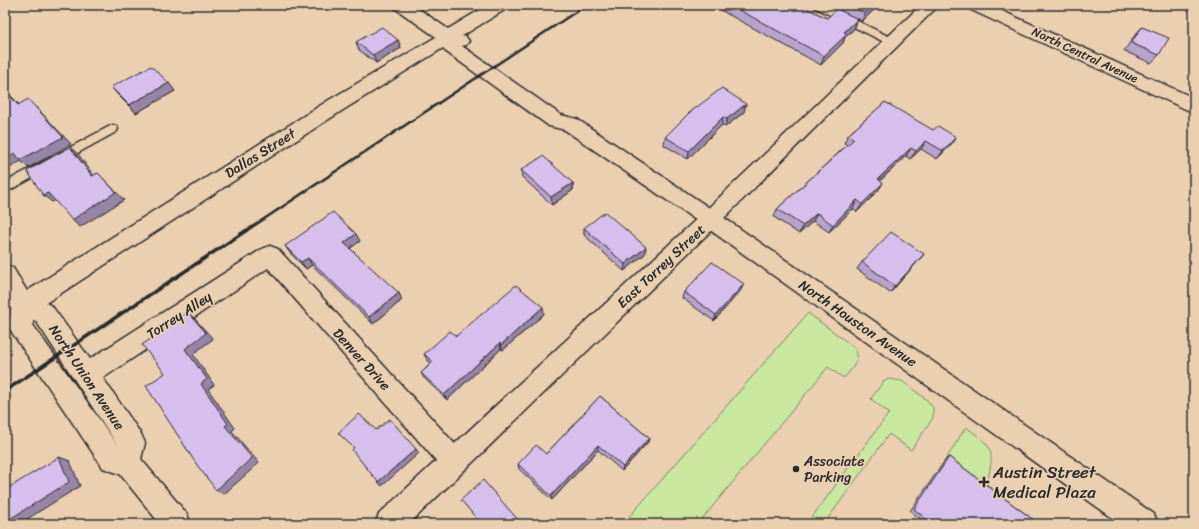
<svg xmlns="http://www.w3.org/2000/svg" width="1199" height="529" font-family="Sriracha,sans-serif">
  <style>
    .green { fill: #c9e79f; stroke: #7a8965 }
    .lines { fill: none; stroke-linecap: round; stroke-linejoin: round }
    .service-casing { stroke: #2b2b2b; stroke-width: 3 }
    .minor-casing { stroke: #2b2b2b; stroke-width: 3 }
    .tertiary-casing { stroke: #2b2b2b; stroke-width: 3 }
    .service { fill: #eacfb1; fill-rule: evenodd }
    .minor { fill: #eacfb1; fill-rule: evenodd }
    .tertiary { fill: #eacfb1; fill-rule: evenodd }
    .rail-far1 { stroke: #2b2b2b; stroke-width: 2.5 }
    .rail { stroke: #2b2b2b; stroke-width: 3.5 }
    .wall { fill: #b8a3cc; stroke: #2b2b2b }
    .shaded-wall { fill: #9685a6; stroke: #2b2b2b }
    .building { fill: #d6beed; stroke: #2b2b2b }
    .poi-dot { fill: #2b2b2b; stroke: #eacfb1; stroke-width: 1.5 }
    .labels { text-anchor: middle; stroke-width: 3.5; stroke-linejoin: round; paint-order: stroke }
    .far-street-label { font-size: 12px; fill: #2b2b2b; stroke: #eacfb1 }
    .street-label { font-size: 14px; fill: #2b2b2b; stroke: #eacfb1 }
    .poi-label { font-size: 14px; fill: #2b2b2b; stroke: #eacfb1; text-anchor: start }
    .near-poi-label { font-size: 17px; fill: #2b2b2b; stroke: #eacfb1; text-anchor: start }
  </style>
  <rect width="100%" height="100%" fill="#eacfb1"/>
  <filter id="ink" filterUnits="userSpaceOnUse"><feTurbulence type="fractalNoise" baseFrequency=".025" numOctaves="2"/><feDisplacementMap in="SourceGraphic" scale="8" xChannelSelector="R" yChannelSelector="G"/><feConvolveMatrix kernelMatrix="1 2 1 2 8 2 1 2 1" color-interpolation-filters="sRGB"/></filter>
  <g filter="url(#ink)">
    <path class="green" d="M 808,313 L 855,348 C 861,360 852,368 845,377 L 842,377 L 828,367 L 698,524 L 623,524 Z
      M 889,379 L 902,381 L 927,400 L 933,408 L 933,418 L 911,450 L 889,434 L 824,524 L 807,524 L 889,413 L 871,399 L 872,397 L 883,382 Z
      M 966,427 C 997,450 993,450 987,486 L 946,459 Z"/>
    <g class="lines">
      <g class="service-casing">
        <path id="service" d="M 812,5 L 825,5 L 896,40 L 897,42 L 896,44 L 888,44 L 814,7 Z
          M 112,125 L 116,126 L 118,129 L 116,132 L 5,193 L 5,182 Z"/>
      </g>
      <g class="minor-casing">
        <path id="minor" d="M 394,5 L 413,5 L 448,29 L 488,5 L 508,5 L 506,9 L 462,36 L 466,37 L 469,41 L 466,45 L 462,46 L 561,115 L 577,119 L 717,213 L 1154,514 L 1158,524 L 1121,524 L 703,225 L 565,130 L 549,126 L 445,51 L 443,48 L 343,110 L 46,303 L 52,306 L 90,359 L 262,249 L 270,246 L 278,249 L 463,453 L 467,462 L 463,471 L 454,475 L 445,471 L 268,268 L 103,378 L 141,434 L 145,443 L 141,459 L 187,514 L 191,524 L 160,524 L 120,474 L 103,468 L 13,334 L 9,327 L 11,307 L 5,296 L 5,265 L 13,268 L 27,291 L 329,100 L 436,37 L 396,9 ZM 33,320 L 36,321 L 118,446 L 33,325 Z
          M 967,5 L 989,5 L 1194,98 L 1194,113 L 969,9 Z"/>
      </g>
      <g class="tertiary-casing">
        <path id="tertiary" d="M 921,5 L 939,5 L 717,225 L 409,524 L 375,524 L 379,514 L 703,213 Z"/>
      </g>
      <use href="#service" class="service"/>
      <use href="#minor" class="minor"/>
      <use href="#tertiary" class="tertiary"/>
      <path class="rail-far1" d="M 246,231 L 586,5"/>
      <path class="rail" d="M 5,391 L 247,230"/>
    </g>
    <path class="wall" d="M 711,5 L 800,5 L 827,18 L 842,11 L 844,5 L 879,5 L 862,21 L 858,19 L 854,29 L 845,37 L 843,43 L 821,65 Z
      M 1142,27 L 1159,55 L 1151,63 L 1124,51 L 1135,35 Z
      M 398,40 L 401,48 L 376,63 L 359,50 L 356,42 Z
      M 111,87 L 175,91 L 136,113 L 118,95 Z
      M 885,102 L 950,146 L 937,159 L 921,149 L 910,159 L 906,156 L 880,181 L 878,191 L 857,212 L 853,209 L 829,232 L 813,221 L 799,234 L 774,217 L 777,209 L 847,145 L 844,143 L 848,135 Z
      M 744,112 L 725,127 L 722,125 L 688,159 L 664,145 L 665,137 L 689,113 Z
      M 521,170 L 573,183 L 573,190 L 552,205 L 522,177 Z
      M 584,228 L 645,254 L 624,271 L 584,235 Z
      M 360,241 L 350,248 L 402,300 L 373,324 L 312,265 L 306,269 L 290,253 L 285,246 Z
      M 924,254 L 918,261 L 890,293 L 857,269 L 862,262 Z
      M 741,290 L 714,321 L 682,298 L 684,292 Z
      M 544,314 L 503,350 L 501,349 L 447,400 L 424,378 L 421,373 L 431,363 L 427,360 L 424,354 L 456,336 Z
      M 600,396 L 649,438 L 648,442 L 622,471 L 598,450 L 552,500 L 519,469 L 518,464 L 546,454 Z
      M 949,457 L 1039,524 L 927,524 L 910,511 L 946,459 Z"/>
    <path class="shaded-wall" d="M 874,5 L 879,5 L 862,21 L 865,13 Z
      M 858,19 L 854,29 L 845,37 L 843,43 L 821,65 L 824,56 L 844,32 Z
      M 398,40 L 401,48 L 376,63 L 373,55 Z
      M 169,83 L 175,91 L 136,113 L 129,105 Z
      M 5,90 L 13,98 L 26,112 L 18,105 Z
      M 746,104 L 744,112 L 725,127 L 727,119 Z
      M 36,107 L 71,144 L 28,168 L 21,161 L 8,169 L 5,166 L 5,158 Z
      M 723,117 L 722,125 L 688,159 L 689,151 Z
      M 956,137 L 950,146 L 937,159 L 943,151 Z
      M 926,141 L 921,149 L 910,159 L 916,151 Z
      M 70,147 L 78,154 L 100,184 L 92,176 Z
      M 911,148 L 906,156 L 873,187 L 878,179 Z
      M 98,173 L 124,200 L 80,227 L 72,220 Z
      M 573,183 L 573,190 L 552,205 L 551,197 Z
      M 883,183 L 878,191 L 857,212 L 862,204 Z
      M 48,193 L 56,200 L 52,202 L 43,195 Z
      M 857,200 L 853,209 L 829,232 L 833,225 Z
      M 817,213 L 813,221 L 799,234 L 803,226 Z
      M 356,234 L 360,241 L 348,250 L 344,243 Z
      M 646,247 L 645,254 L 624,271 L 625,264 Z
      M 924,254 L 918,261 L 890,293 L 895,286 Z
      M 308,258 L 312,265 L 306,269 L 301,262 Z
      M 744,284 L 741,290 L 714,321 L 716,315 Z
      M 399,293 L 402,300 L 373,324 L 369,317 Z
      M 543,307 L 544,314 L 503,350 L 501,345 Z
      M 188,312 L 195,319 L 213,339 L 193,354 L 214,385 L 208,389 L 235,428 L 232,431 L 259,463 L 224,494 L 216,490 L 225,426 L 201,384 L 185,349 Z
      M 500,343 L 501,349 L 447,400 L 444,395 Z
      M 649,438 L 648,442 L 622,471 L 623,467 Z
      M 598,445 L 598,450 L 552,500 L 551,496 Z
      M 416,449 L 419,453 L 382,486 L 378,482 Z
      M 59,457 L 70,461 L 80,486 L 19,524 L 5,524 L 5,522 Z"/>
    <path class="building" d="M 730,5 L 800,5 L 827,18 L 837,9 L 858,19 L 844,32 L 847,34 L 824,56 Z
      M 848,5 L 874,5 L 865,13 Z
      M 382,27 L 398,40 L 373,55 L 356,42 Z
      M 1142,27 L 1169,38 L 1159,55 L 1131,43 Z
      M 151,66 L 169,83 L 129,105 L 111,87 Z
      M 722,88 L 746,104 L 727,119 L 723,117 L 689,151 L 665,137 L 689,113 Z
      M 5,90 L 18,105 L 28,99 L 63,137 L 20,160 L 15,153 L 5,158 Z
      M 885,102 L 933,130 L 938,126 L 956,137 L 943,151 L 926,141 L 916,151 L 911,148 L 878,179 L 883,183 L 862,204 L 857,200 L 833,225 L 817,213 L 803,226 L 777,209 L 854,139 L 848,135 Z
      M 70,147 L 92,176 L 98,173 L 116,192 L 72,220 L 48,193 L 43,195 L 27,171 Z
      M 543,156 L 573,183 L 551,197 L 521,170 Z
      M 333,212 L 356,234 L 344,243 L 399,293 L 369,317 L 308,258 L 301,262 L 285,246 Z
      M 605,212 L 646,247 L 625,264 L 584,228 Z
      M 891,232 L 924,254 L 895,286 L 862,262 Z
      M 712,262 L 744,284 L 716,315 L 684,292 Z
      M 516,285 L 543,307 L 501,345 L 500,343 L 444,395 L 421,373 L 433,362 L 424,354 L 450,331 L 456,336 Z
      M 188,312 L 206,333 L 185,349 L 207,379 L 201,384 L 228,424 L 225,426 L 252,458 L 216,490 L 197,465 L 146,386 L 165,373 L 142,345 Z
      M 600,396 L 649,438 L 623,467 L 598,445 L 551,496 L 518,464 L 536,445 L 546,454 Z
      M 359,414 L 376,430 L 390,419 L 416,449 L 378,482 L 352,450 L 354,448 L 338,433 Z
      M 59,457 L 69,482 L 5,522 L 5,490 Z
      M 949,457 L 1039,524 L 932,524 L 914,509 Z
      M 483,480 L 520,522 L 518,524 L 481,524 L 461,500 Z"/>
  </g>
  <g class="poi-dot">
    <circle cx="796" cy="469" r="4"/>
    <path d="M982 476h4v4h4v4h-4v4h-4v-4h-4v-4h4z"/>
  </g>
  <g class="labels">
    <g class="far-street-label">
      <text transform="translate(1085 55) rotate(25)" y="4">North Central Avenue</text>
    </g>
    <g class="street-label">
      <text transform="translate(260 153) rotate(-32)" y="5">Dallas Street</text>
      <text transform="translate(661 266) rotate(-43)" y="5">East Torrey Street</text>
      <text transform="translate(179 315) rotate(-33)" y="5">Torrey Alley</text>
      <text transform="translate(858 323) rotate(35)" y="5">North Houston Avenue</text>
      <text transform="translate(362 359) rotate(48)" y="5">Denver Drive</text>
      <text transform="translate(87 377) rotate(56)" y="5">North Union Avenue</text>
    </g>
    <g class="poi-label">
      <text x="804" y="466">Associate<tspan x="804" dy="16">Parking</tspan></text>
    </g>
    <g class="near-poi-label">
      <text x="993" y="478">Austin Street<tspan x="993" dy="20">Medical Plaza</tspan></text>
    </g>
  </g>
  <rect width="1199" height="529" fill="none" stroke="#eacfb1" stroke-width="20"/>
  <rect x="10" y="10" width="1179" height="509" fill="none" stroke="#2b2b2b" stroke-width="1.5" filter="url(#ink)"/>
</svg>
